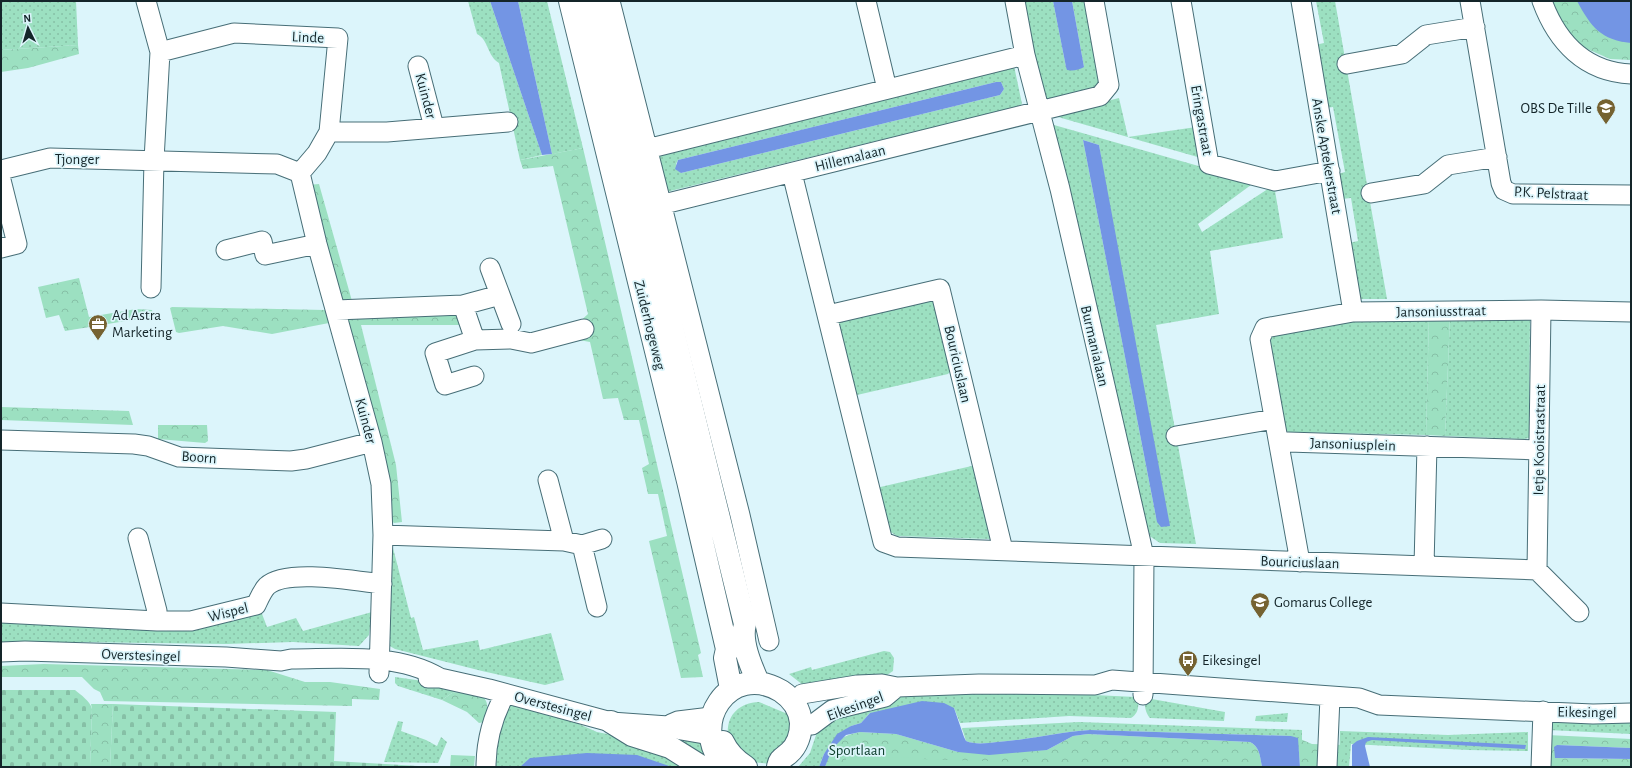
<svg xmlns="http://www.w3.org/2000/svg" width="1632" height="768" font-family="'Alegreya Sans',sans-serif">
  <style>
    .grass { fill: url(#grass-dots); fill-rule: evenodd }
    .forest { fill: url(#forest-crowns) }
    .cemetery { fill: url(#cemetery-stones) }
    .pitch { fill: #9ce0c1 }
    .water { fill: #7395e4 }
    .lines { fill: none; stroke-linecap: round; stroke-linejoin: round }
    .minor-casing { stroke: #476e77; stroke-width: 21 }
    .major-casing { stroke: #476e77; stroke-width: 24 }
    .minor { stroke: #fff; stroke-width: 19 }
    .major { stroke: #fff; stroke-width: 22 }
    .labels { text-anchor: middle; stroke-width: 3.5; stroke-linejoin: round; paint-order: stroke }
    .street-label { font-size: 15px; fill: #142529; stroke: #dcf5fb }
    .poi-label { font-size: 15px; fill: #142529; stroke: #dcf5fb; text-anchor: start }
    .park-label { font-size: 15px; fill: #10412f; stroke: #dcf5fb }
  </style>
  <defs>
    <pattern id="grass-dots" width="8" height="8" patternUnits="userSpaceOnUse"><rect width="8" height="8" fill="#9ce0c1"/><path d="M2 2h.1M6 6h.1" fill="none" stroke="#86c0a6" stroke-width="1.8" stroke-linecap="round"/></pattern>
    <pattern id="forest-crowns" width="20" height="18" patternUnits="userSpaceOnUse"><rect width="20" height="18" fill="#9ce0c1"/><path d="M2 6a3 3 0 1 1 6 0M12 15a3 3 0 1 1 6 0" fill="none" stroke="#86c0a6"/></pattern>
    <pattern id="cemetery-stones" width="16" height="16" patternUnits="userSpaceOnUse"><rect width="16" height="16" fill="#9ce0c1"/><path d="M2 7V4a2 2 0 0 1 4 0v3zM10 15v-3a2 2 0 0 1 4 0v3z" fill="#86c0a6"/></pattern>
  </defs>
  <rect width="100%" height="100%" fill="#dcf5fb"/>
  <path class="grass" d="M 1,1 L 76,1 L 78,45 L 1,50 Z
    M 468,1 L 490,1 L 542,155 L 520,160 L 499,63 C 487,56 489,40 477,34 Z
    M 518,1 L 547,1 L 583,148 L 552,154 Z
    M 1023,1 L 1053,1 L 1066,67 L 1084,67 L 1072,1 L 1087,1 L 1101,79 L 1098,85 L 1073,96 L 1043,102 Z
    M 1316,1 L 1335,1 L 1387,299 L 1357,299 L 1349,243 L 1358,241 L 1351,198 L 1342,199 L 1338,174 L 1345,172 L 1333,107 L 1326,108 L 1315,45 L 1324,43 Z
    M 1013,61 L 1022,104 L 1016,107 L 666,192 L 653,150 ZM 996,82 L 1001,82 L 1004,89 L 1000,95 L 681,173 L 676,164 L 678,160 Z
    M 1119,98 L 1128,137 L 1196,127 L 1201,158 L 1051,115 Z
    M 1047,123 L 1255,182 L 1198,224 L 1202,232 L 1274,185 L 1283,238 L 1210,251 L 1219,314 L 1156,325 L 1196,544 L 1160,543 L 1148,535 ZM 1083,140 L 1099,145 L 1157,522 Z
    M 932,296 L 952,369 L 948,374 L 857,395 L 836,321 Z
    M 1429,316 L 1426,435 L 1289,432 L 1284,430 L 1269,335 L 1349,318 Z
    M 1450,317 L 1530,317 L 1529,438 L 1524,439 L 1445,436 Z
    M 976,465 L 993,536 L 989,539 L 897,536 L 886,529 L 876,488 Z
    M 390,548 L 393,548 L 411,618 L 414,617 L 423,650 L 478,640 L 480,650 L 551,633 L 564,680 L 545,685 L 482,671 L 395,649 L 388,645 Z
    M 259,606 L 267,627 L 296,618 L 303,631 L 372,612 L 369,635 L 359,646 L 293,642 L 226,644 L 73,642 L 1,644 L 1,621 L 191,626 Z
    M 884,651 L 890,652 L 894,658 L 893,671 L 887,675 L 803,685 L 789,674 L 811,667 L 812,670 Z
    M 395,677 L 430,682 L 466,691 L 452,693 L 442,700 L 398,686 L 395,683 Z
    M 1051,693 L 1136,697 L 1138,699 C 1139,707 1138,714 1131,718 L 1069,716 L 960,723 L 954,708 L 870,713 L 861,723 L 851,726 L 824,754 L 819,767 L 798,767 L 810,753 L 817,732 L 824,722 L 896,696 L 932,694 Z
    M 1146,698 L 1225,712 L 1224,721 L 1150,718 C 1146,714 1143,703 1146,698 Z
    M 759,702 L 790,715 L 791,735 L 770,764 L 752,762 L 728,736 C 726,716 738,703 759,702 Z
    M 512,704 L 554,713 L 597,732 L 638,740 L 698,767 L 492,767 L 503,708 Z
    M 1288,713 L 1287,722 L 1255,721 L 1256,716 Z
    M 1548,720 L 1631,723 L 1631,734 L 1548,730 Z
    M 398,721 L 403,722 L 401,731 L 426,740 L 437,746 L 441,737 L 447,742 L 438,763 L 384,762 Z
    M 1079,722 L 1302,730 L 1302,767 L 1300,767 L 1300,752 L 1291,736 L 1090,730 C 1059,732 1028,740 997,742 C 987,743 976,745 966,741 L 962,728 Z
    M 639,730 L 701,740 L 713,761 Z
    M 1340,731 L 1448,735 L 1528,732 L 1528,751 L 1468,750 L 1351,744 L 1349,767 L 1339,767 Z"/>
  <path class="forest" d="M 1547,1 L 1631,1 L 1631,60 L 1610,59 L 1569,41 Z
    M 78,45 L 79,54 L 28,68 L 1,72 L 1,50 Z
    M 583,148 L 701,653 L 698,655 L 703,677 L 681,678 L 649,541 L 667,536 L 658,494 L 648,494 L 642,468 L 649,464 L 639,420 L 624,420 L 618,398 L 603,399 L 590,342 L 579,340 L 575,326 L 588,314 L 553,166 L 523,169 L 520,160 Z
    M 319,184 L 352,301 L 340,300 L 308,185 Z
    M 79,278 L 89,317 L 136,309 L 152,310 L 153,314 L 150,317 L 65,331 L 59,315 L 46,318 L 38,287 Z
    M 172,307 L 325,310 L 329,323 L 272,334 L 223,326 L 179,333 L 176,332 L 170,308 Z
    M 457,314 L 463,325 L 361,325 L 396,465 L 402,522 L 394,523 L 391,520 L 344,316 Z
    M 1429,316 L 1450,317 L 1445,436 L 1426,435 Z
    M 1,407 L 129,411 L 133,425 L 1,420 Z
    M 158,425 L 207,425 L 208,441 L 205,443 L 158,439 Z
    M 44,664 L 267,670 L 305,682 L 330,682 L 380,689 L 379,700 L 352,699 L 352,706 L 104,701 L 100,692 L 94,689 L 82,677 L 1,677 L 1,666 Z
    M 466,691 C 488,696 490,700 485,722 L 479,723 L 467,712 L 442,700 L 452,693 Z
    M 91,704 L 113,704 L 110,767 L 90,767 L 92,709 Z
    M 860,732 L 896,734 L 958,752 L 1047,750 L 1073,736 L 1088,734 L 1250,742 C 1260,747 1260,757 1262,767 L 825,767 C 832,746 837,736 860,732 Z
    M 1547,735 L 1631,739 L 1631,748 L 1557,745 L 1555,758 L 1631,759 L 1631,767 L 1551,766 L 1548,762 Z
    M 1298,738 L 1312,744 L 1344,745 L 1343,767 L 1300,767 Z
    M 451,755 L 475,756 L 474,767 L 450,767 Z"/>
  <path class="cemetery" d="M 1,690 L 75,690 C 81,695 90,701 92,709 L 90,767 L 1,767 Z
    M 113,704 L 336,712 L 334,761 L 435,767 L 110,767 Z"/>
  <path class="pitch" d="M 846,750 L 869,750 L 869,767 L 846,767 Z
    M 874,757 L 915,758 L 915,767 L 874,767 Z
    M 921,759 L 1051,763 L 1051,767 L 921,767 Z"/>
  <path class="water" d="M 490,1 L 518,1 L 552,154 L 542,155 Z
    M 1053,1 L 1072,1 L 1084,67 C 1079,70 1073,71 1067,70 L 1066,67 Z
    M 1577,1 L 1631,1 L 1631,43 C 1601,40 1591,27 1577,1 Z
    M 996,82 L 1001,82 L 1004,89 L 1000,95 L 681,173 L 675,169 L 678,160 Z
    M 1083,140 L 1099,145 L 1170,526 L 1161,527 L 1157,522 Z
    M 922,701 L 944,703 L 954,708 L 964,737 L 966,741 C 976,745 987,743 997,742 C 1028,740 1059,732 1090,730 L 1291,736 L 1298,738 L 1300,767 L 1262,767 C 1260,757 1260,747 1250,742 L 1088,734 L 1073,736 L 1047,750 L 989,755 L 958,752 L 896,734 L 860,732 L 846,735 L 832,749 L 825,767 L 819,767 L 824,754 L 837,734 L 851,726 L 861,723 L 870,713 Z
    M 1368,737 L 1526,745 L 1525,749 L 1372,740 L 1366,742 L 1365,746 L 1370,767 L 1352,767 L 1352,745 L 1357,741 Z
    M 1557,745 L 1631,748 L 1631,759 L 1555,758 L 1554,747 Z
    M 587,753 L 637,755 L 672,767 L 520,767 L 530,758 Z"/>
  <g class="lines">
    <g class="minor-casing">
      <path id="minor" d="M 146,1 L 160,52 L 154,160 L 151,288
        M 610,1 L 740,515 L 769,641
        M 866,1 L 887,89
        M 1015,1 L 1025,55 L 1060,189 L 1144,556 L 1143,695
        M 1181,1 L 1209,164 L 1275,181 L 1330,171
        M 1301,1 L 1353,312
        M 1470,1 L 1501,183 L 1504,190 L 1513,194 L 1631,195
        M 1542,1 C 1557,42 1585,72 1631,74
        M 160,52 L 234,33 L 338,38 L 329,132 L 317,153 L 300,173
        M 1347,64 L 1402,54 L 1426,35 L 1475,27
        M 418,66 L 434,127
        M 329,132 L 387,132 L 508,122
        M 647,149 L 1025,55
        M 1,170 L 50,158 L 277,164 L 300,173
        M 300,173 L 317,244 L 372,442 L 381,484 L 383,535 L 379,673
        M 792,173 L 883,542 L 897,547 L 1537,570 L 1579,612
        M 1,180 L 17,244 L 1,248
        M 1371,193 L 1424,184 L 1448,165 L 1497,157
        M 660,205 L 1100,96 L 1109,85 L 1094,1
        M 226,250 L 262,241 L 265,255 L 317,244
        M 490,268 L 511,324
        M 463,305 L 500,295
        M 336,310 L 463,305 L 475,340 L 511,339 L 531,343 L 584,329
        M 828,315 L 940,289 L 1003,550
        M 474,376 L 445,385 L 435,353 L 475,340
        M 1176,436 L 1274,419
        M 1,440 L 134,444 L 148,446 L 179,457 L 291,461 L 306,459 L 372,442
        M 1279,443 L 1288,442 L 1538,450
        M 548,480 L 564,541
        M 383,535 L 564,541 L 582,545 L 602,539
        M 138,538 L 157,611 L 157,621
        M 582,545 L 597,607
        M 1300,562 L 1260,339 L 1265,328 L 1353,312 L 1541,310 L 1631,312
        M 1424,566 L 1427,446
        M 1537,570 L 1541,310
        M 1,613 L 157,621 L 191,621 L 256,605 C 259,599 262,591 267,586 C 286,568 356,581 382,584
        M 1,652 L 25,651 L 226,657 L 281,661 L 291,659 C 339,659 397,652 440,678
        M 428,678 L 440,678 L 489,689 L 611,722 L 668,726 L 681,730 L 710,735
        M 802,694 L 857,685 L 882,684 L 897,687 L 979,684 L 1095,685 L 1112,680 L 1359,698 L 1379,705 L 1593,714 L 1631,713
        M 671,724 L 678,721 L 711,717
        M 812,725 L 832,710 L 885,697 L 897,687
        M 486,767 C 486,740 492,718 505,694
        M 1327,767 L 1330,697
        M 1541,767 L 1543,711"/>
    </g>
    <g class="major-casing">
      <path id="major" d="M 570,1 L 688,481 L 727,649 L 725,658 L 731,689
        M 592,1 L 745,624 C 740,641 751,666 758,682
        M 611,722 L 632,735 L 670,747 L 702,767
        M 723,742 C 728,753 735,760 746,767
        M 726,767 C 686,726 729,660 781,691 C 793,699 800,709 801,723 C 801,734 797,746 789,753 C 783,758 779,759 778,767"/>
    </g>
    <use href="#minor" class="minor"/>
    <use href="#major" class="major"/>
  </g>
  <defs>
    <g id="school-pin" transform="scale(1)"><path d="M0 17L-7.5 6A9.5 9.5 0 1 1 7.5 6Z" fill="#756231" stroke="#dcf5fb"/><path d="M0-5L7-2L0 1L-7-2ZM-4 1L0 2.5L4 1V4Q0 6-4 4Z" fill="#fff"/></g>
    <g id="office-pin" transform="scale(1)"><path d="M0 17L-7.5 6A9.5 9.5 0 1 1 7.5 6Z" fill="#756231" stroke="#dcf5fb"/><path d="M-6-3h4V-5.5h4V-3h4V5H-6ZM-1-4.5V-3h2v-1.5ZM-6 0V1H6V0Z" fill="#fff"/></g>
    <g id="bus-pin" transform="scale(1)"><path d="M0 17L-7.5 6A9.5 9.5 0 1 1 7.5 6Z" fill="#756231" stroke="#dcf5fb"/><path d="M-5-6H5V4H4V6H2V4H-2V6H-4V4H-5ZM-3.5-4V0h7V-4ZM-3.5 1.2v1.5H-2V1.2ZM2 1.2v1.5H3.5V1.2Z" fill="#fff"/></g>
  </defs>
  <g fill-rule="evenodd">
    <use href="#school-pin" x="1606" y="108"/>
    <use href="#office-pin" x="98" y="324"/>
    <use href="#school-pin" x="1260" y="602"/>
    <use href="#bus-pin" x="1188" y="660"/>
  </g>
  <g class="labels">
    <g class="street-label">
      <text transform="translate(308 37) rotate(3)" y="5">Linde</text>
      <text transform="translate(426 96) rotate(75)" y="5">Kuinder</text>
      <text transform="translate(1202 120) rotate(80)" y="5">Eringastraat</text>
      <text transform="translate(1327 156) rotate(80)" y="5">Anske Aptekerstraat</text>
      <text transform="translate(850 158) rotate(-14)" y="5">Hillemalaan</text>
      <text x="77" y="164">Tjonger</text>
      <text transform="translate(1551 193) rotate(3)" y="5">P.K. Pelstraat</text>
      <text transform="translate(1441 311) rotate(-1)" y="5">Jansoniusstraat</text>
      <text transform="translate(650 325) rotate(76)" y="5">Zuiderhogeweg</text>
      <text transform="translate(1095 346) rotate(77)" y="5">Burmanialaan</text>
      <text transform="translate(958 364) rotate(77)" y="5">Bouriciuslaan</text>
      <text transform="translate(366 421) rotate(75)" y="5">Kuinder</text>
      <text transform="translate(1539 440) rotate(-89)" y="5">Ietje Kooistrastraat</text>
      <text transform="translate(1353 444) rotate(2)" y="5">Jansoniusplein</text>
      <text transform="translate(199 457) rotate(4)" y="5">Boorn</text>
      <text transform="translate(1300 562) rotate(2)" y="5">Bouriciuslaan</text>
      <text transform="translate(228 612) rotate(-14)" y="5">Wispel</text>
      <text transform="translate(141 655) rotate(2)" y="5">Overstesingel</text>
      <text transform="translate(553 706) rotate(15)" y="5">Overstesingel</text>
      <text transform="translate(855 706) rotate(-20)" y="5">Eikesingel</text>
      <text transform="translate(1587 712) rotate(1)" y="5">Eikesingel</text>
    </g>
    <g class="poi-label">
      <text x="1592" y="113" text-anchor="end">OBS De Tille</text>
      <text x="112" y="320">Ad Astra<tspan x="112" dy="17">Marketing</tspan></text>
      <text x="1274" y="607">Gomarus College</text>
      <text x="1202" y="665">Eikesingel</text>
    </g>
    <g class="park-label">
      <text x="857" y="755">Sportlaan</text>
    </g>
  </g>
  <rect width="1632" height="768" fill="none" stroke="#142529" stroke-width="4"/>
  <g transform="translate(28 28) rotate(355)" stroke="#dcf5fb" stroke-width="3" paint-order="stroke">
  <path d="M0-3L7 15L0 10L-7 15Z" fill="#142529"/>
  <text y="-6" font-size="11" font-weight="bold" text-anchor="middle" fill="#142529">N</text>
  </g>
</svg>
